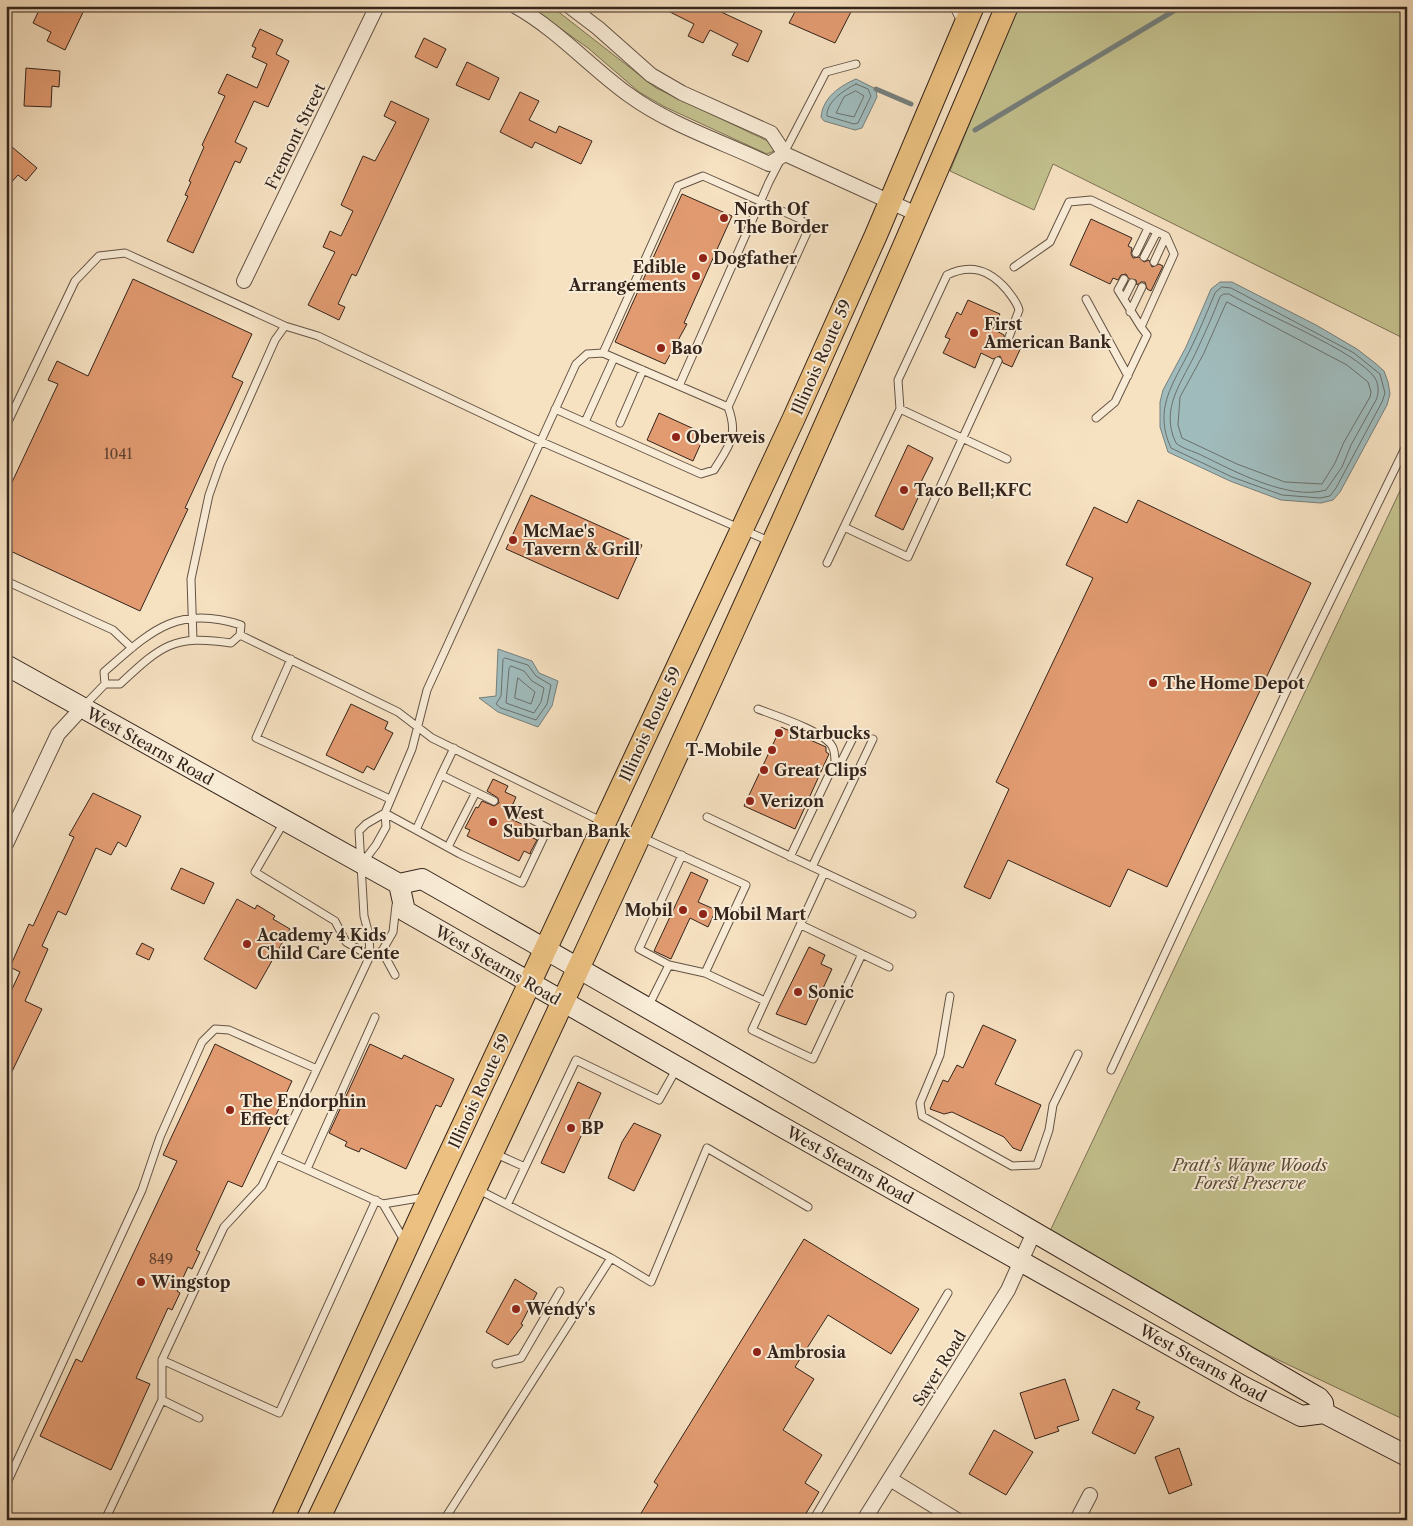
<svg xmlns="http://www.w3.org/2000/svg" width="1413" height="1526" font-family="'Libre Caslon Text',serif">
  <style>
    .green { fill: #c3c18e; stroke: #7c7255 }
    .water { fill: #a0bbbc; stroke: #757f7c }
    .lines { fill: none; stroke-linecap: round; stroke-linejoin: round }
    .shore { stroke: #6a706c; stroke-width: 1 }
    .stream { stroke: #757f7c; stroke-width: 5 }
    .building { fill: #e29b71; stroke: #34241c }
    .service-casing { stroke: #645345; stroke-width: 9 }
    .minor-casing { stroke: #645345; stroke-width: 16 }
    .secondary-casing { stroke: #34241c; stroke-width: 22 }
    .primary-casing { stroke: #34241c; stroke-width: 24 }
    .service { stroke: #f9ecd7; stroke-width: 7 }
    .minor { stroke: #f9ecd7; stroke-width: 14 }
    .secondary { stroke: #f9ecd7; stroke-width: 20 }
    .primary { stroke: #ebc080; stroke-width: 22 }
    .poi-dot { fill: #8f2418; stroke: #f9ecd7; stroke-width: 2 }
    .labels { text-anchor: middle; stroke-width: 4; stroke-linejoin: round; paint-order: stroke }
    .number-label { font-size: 14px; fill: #604231 }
    .street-label { font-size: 16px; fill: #34241c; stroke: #f9ecd7 }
    .poi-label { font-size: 16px; font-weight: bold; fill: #34241c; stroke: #f9ecd7; text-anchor: start }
    .park-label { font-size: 16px; font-style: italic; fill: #584b38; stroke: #f9ecd7 }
  </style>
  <rect width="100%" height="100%" fill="#f6e1c1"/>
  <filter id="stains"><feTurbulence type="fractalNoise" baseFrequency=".004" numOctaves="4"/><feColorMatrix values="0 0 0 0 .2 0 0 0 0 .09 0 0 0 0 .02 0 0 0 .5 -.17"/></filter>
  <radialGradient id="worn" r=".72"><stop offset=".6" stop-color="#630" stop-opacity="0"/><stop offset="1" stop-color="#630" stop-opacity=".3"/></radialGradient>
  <path class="green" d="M 529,6 L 551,6 L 656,88 L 772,143 L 774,151 L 767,154 L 665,107 L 639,92 L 588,48 Z
    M 1018,6 L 1407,6 L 1407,340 L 1053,164 L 1034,210 L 950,171 Z
    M 1407,476 L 1407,1421 L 1042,1248 Z"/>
  <path class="water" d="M 856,79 L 876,89 L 877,97 L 862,128 L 855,130 L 824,121 L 821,117 C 823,97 840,86 856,79 Z
    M 1220,282 L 1232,282 L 1316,325 L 1357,349 L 1375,363 L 1384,371 L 1388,382 L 1390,394 L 1387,405 L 1340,492 L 1333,500 L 1321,503 L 1281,500 L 1230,481 L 1168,452 L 1160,427 L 1160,402 L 1163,390 L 1186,347 L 1211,289 Z
    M 498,649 L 532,661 L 539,673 L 558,681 L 552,706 L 538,727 L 498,712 L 479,698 L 496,696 Z"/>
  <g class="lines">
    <path class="shore" d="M 856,84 L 868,89 L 871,96 L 858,123 L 854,124 L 827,116 C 826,102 844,90 856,84 Z
      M 856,91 L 864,96 L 854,117 L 836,113 L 844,97 Z
      M 1222,287 L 1231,288 L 1354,353 L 1380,374 L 1385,393 L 1382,402 L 1336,488 L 1330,496 L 1320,498 L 1282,495 L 1232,477 L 1171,448 C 1153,409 1173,384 1190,350 C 1199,332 1207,312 1215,293 Z
      M 1224,294 L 1229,294 C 1261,313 1357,351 1375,378 C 1379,385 1379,393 1376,400 L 1351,445 L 1342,467 L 1326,490 C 1289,501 1234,471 1201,455 C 1193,451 1183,449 1176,443 C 1159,408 1183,381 1197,350 C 1205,333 1213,315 1220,297 Z
      M 1227,302 L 1347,365 L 1368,382 L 1371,392 L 1370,397 L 1344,442 L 1335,463 L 1322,484 L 1285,482 L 1237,464 L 1182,438 L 1178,425 L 1180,397 L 1203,355 Z
      M 505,658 L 528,665 L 536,676 L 551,685 L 547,704 L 536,720 L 501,708 L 496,704 L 501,696 L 503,660 Z
      M 511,666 L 524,671 L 532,681 L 544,688 L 541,702 L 534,713 L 506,703 L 509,669 Z
      M 518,678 L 535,692 L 531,704 L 515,698 Z"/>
    <path class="stream" d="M 876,89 L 911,104
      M 975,130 L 1182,6"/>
  </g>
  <path class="building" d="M 41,6 L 86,6 L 65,50 L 47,41 L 51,32 L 33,23 Z
    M 658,6 L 721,6 L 719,11 L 762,31 L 748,62 L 732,55 L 738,44 L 710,30 L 703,43 L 688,36 L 694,24 Z
    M 798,6 L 854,6 L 835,43 L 789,23 Z
    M 260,29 L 283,40 L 276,54 L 289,61 L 268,107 L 254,101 L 235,142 L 247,148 L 240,163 L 235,161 L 193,253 L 167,241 L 188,196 L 185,195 L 191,182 L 189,181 L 204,147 L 202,145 L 225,96 L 218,93 L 227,74 L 257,88 L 267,64 L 252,57 L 256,48 L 252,46 Z
    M 424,38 L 446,49 L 437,68 L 415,57 Z
    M 467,62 L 499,78 L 489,100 L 456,85 Z
    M 26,68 L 60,71 L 59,87 L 52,86 L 51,107 L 24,106 Z
    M 520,92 L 539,101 L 529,120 L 556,133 L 559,126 L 592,141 L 581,164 L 535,142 L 532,148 L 500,132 Z
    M 391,101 L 429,119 L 356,276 L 352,274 L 338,304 L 345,307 L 339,320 L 308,305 L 335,252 L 323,247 L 330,231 L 341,236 L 353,211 L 341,205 L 363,156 L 375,161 L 396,122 L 384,116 Z
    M 12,147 L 37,168 L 26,181 L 18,175 L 6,188 L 6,154 Z
    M 682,194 L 732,216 L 684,323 L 687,324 L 665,364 L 615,342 Z
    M 1091,219 L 1132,238 L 1128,246 L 1132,248 L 1131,254 L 1133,258 L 1139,257 L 1144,262 L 1149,260 L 1152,267 L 1159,264 L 1163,266 L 1151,291 L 1147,289 L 1145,282 L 1141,282 L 1137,285 L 1136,280 L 1129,279 L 1126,274 L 1121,275 L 1118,280 L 1113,278 L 1110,284 L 1070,265 Z
    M 133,279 L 252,334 L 232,377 L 243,382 L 185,508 L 188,509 L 140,611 L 6,549 L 6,495 L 58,384 L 48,380 L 57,361 L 88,376 Z
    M 968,300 L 1000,314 L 993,329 L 1004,335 L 1005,341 L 1010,342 L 1014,339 L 1023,343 L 1012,367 L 1003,363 L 1000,356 L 993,359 L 981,353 L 975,368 L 943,353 L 950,339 L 945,337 L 957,312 L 961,315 Z
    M 659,413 L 705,434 L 693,461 L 647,440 Z
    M 908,445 L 933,458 L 921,482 L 925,483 L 903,530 L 875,516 Z
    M 531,495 L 642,545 L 618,599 L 506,549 Z
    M 1138,500 L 1311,583 L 1167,887 L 1128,869 L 1110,907 L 1008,860 L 990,899 L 964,887 L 1009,789 L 996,782 L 1093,578 L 1066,565 L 1094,507 L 1127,523 Z
    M 351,704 L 388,722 L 385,729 L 393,733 L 374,770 L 367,766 L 363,773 L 326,755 Z
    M 781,727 L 826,747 L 826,752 L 829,754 L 795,829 L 744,806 Z
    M 493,779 L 508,786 L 505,792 L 516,797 L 513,804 L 506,807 L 507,817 L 534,830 L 531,837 L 537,840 L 531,851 L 530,854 L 524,851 L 519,861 L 467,836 L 470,830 L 465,828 L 476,807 L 478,808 L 482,801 L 494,806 L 499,803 L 498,798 L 487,791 Z
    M 93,793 L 141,816 L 126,847 L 118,842 L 111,855 L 96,848 L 66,915 L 58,911 L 42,946 L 48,949 L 25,1001 L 42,1009 L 6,1084 L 6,1002 L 20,972 L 10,967 L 29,924 L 33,926 L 74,837 L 69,835 Z
    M 181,868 L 214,883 L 204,904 L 171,889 Z
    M 691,872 L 708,880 L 698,902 L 716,910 L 708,927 L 690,918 L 671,959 L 654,951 Z
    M 237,899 L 255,909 L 257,905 L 275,916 L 273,919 L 290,929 L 256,989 L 204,959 Z
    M 142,943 L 154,949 L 149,960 L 136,954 Z
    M 809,947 L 825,955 L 821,964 L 832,969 L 806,1025 L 776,1014 Z
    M 983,1025 L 1016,1040 L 995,1084 L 1041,1105 L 1021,1151 L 1013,1148 L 1004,1137 L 952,1112 L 944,1114 L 930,1109 L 943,1080 L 948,1082 L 957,1065 L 963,1068 Z
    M 215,1044 L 292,1081 L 242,1187 L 228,1181 L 196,1250 L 200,1252 L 192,1269 L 188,1267 L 177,1291 L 180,1293 L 172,1310 L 168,1308 L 136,1378 L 150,1384 L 111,1470 L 40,1436 L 76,1359 L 82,1362 L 177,1161 L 163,1155 Z
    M 370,1044 L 402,1059 L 404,1055 L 454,1079 L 441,1107 L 436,1105 L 406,1169 L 361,1148 L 359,1152 L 345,1146 L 347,1142 L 329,1133 Z
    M 578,1082 L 601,1093 L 564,1173 L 541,1163 Z
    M 634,1123 L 661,1135 L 634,1191 L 608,1178 L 622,1142 Z
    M 804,1239 L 919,1309 L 891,1354 L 828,1315 L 795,1367 L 814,1379 L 783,1430 L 822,1455 L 805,1483 L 819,1492 L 802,1520 L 637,1520 L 658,1485 L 654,1482 Z
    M 515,1279 L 537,1293 L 521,1324 L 523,1325 L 508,1345 L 486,1332 Z
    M 1065,1379 L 1079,1420 L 1057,1427 L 1059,1431 L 1035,1439 L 1020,1393 Z
    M 1113,1389 L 1140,1402 L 1136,1409 L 1154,1417 L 1135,1454 L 1092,1433 Z
    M 994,1430 L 1033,1452 L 1006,1495 L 969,1474 Z
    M 1179,1448 L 1192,1485 L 1169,1494 L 1155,1457 Z"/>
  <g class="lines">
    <g class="service-casing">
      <path id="service" d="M 953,6 L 961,21
        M 1136,253 L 1148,228
        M 1144,257 L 1157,232
        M 1154,262 L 1166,236
        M 1014,267 L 1050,242 L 1069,202 L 1091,200 L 1166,236 L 1174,254 L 1141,327 L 1147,335 L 1115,402 L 1096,418
        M 1124,279 L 1118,290 L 1141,327
        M 1086,299 L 1128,376
        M 1124,299 L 1132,283
        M 1130,312 L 1142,287
        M 998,361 L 908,557 L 844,527 L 900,409 L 898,380 L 947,275 C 971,263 990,270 1007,290 C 1012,297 1017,302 1019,310 L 1009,337
        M 679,386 L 769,182 L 826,72 L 856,64
        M 555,409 L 701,474 L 714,470 C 729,446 739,436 728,407
        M 900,409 L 1007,459
        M 585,422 L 614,358
        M 620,423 L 643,370
        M 6,426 L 75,281 L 99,256 L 125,253 L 285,326
        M 827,563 L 844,527
        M 6,581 L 113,630 L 132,648
        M 240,635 L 398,712 L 432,738 L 601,821
        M 193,640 L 191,579 L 209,495 L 220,464 L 275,340 L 285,326 L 318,336 L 542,442 L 771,542
        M 291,659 L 256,738 L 390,799
        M 83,707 L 105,684 L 120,684 C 161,646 173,634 231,643 L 240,635 L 241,625 C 176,604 150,632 104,672 L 105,684
        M 758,709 C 776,716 823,731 832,746 C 835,751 835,756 835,762 L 790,857
        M 835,762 L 842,760 L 856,732
        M 441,775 L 454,748
        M 385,813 L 460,854 L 522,883 L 548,828 L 511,809
        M 707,817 L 912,914
        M 284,822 L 255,872 L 335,921 L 346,942 L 370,956
        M 416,830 L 441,775 L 494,801
        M 641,837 L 746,885 L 705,973
        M 448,847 L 476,792
        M 682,855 L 639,949 L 669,965 L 705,973 L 765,1001
        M 363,862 L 376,845 L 386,827 L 385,813 L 412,749 L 427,690 L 576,364 L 587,354 L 603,353 L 728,407 L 809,228 L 800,219 L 703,176 L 678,186 L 603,353
        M 812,867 L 873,739
        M 824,873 L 752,1030 L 813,1059 L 862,954
        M 801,925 L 889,967
        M 382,951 L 395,975
        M 370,956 L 382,951 L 393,932 L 396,905
        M 950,996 L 940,1055 L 920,1103 L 922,1116 L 1012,1166 L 1037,1165 L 1049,1130 L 1053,1105 L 1078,1054
        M 648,1007 L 669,965
        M 1111,1070 L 1287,690 L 1407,444
        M 496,1154 L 525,1167
        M 277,1156 L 383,1204 L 404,1240
        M 307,1169 L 375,1017
        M 508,1203 L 576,1060 L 659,1100 L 677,1068
        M 383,1204 L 425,1197
        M 611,1258 L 651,1282 L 707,1148 L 808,1207
        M 162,1360 L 279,1413 L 376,1200
        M 496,1364 L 521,1358 L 560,1291
        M 162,1400 L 199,1418
        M 6,1485 L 142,1190 L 160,1137 L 202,1042 L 215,1029 L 229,1030 L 317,1069
        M 105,1520 L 162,1400 L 162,1360 L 224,1227 L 262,1186 L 370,956 L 369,935 L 364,916 L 359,831 L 366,824 L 385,813
        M 444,1520 L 611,1258 L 479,1190
        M 813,1520 L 948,1293"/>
    </g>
    <g class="minor-casing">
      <path id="minor" d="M 515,6 C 558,30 590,67 629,95 C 670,125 723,142 769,164 L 785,154
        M 569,6 L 598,28 L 651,75 L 682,93 L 771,133 L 785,154 L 919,215
        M 244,281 L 377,6
        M 6,844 L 58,734 L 82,708
        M 890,1479 L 957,1520
        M 864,1520 L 1008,1290 L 1035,1230
        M 1077,1520 L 1090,1495"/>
    </g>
    <g class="secondary-casing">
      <path id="secondary" d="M 6,665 L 399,884 L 422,879 C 722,1049 1020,1224 1319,1398 L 1323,1403 L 1324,1413
        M 399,884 L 405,911 L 784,1128 L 1244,1387 L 1301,1416 L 1324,1413 L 1407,1456"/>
    </g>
    <g class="primary-casing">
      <path id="primary" d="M 282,1520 L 430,1196 L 793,420 L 876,235 L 973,6
        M 318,1520 C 557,1020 791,517 1007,6"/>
    </g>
    <use href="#service" class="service"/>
    <use href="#minor" class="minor"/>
    <use href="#secondary" class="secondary"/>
    <use href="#primary" class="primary"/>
  </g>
  <g class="poi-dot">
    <circle cx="724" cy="218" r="5"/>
    <circle cx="703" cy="258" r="5"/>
    <circle cx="696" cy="276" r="5"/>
    <circle cx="974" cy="333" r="5"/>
    <circle cx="661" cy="348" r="5"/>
    <circle cx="676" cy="437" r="5"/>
    <circle cx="904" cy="490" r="5"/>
    <circle cx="513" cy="540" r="5"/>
    <circle cx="1153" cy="683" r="5"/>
    <circle cx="779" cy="733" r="5"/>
    <circle cx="772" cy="750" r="5"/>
    <circle cx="764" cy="770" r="5"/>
    <circle cx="750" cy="801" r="5"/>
    <circle cx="493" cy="822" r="5"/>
    <circle cx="683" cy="910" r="5"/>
    <circle cx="703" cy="914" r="5"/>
    <circle cx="247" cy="944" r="5"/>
    <circle cx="798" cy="992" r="5"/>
    <circle cx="230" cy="1110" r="5"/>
    <circle cx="571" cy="1128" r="5"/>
    <circle cx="141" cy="1282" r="5"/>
    <circle cx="516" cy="1309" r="5"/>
    <circle cx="757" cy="1352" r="5"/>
  </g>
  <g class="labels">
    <g class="number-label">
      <text x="118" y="459">1041</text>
      <text x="161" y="1264">849</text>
    </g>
    <g class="street-label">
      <text transform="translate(295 136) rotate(-64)" y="6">Fremont Street</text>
      <text transform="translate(821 357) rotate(-66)" y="6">Illinois Route 59</text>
      <text transform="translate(650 724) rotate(-65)" y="6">Illinois Route 59</text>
      <text transform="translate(150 746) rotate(29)" y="6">West Stearns Road</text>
      <text transform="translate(498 965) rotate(30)" y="6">West Stearns Road</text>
      <text transform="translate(479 1091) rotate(-65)" y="6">Illinois Route 59</text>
      <text transform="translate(850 1165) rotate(29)" y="6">West Stearns Road</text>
      <text transform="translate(1203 1363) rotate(29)" y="6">West Stearns Road</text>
      <text transform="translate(939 1368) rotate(-58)" y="6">Sayer Road</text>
    </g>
    <g class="poi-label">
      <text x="734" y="215">North Of<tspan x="734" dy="18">The Border</tspan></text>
      <text x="713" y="264">Dogfather</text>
      <text x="686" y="273" text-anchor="end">Edible<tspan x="686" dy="18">Arrangements</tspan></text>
      <text x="984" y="330">First<tspan x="984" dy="18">American Bank</tspan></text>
      <text x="671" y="354">Bao</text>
      <text x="686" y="443">Oberweis</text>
      <text x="914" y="496">Taco Bell;KFC</text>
      <text x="523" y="537">McMae's<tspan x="523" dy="18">Tavern &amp; Grill</tspan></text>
      <text x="1163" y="689">The Home Depot</text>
      <text x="789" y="739">Starbucks</text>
      <text x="762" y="756" text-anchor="end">T-Mobile</text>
      <text x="774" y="776">Great Clips</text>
      <text x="760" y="807">Verizon</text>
      <text x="503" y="819">West<tspan x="503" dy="18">Suburban Bank</tspan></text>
      <text x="673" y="916" text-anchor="end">Mobil</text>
      <text x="713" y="920">Mobil Mart</text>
      <text x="257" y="941">Academy 4 Kids<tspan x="257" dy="18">Child Care Cente</tspan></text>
      <text x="808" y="998">Sonic</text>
      <text x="240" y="1107">The Endorphin<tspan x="240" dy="18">Effect</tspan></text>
      <text x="581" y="1134">BP</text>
      <text x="151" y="1288">Wingstop</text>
      <text x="526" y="1315">Wendy's</text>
      <text x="767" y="1358">Ambrosia</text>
    </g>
    <g class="park-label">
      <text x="1250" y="1171">Pratt’s Wayne Woods<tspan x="1250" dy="18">Forest Preserve</tspan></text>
    </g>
  </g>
  <rect width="1413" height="1526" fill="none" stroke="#f6e1c1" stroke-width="25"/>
  <rect x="8" y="8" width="1398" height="1511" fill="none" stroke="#34241c" stroke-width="2.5"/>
  <rect x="12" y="12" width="1388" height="1501" fill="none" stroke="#34241c"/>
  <rect width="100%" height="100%" filter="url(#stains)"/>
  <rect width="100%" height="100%" fill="url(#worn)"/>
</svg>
